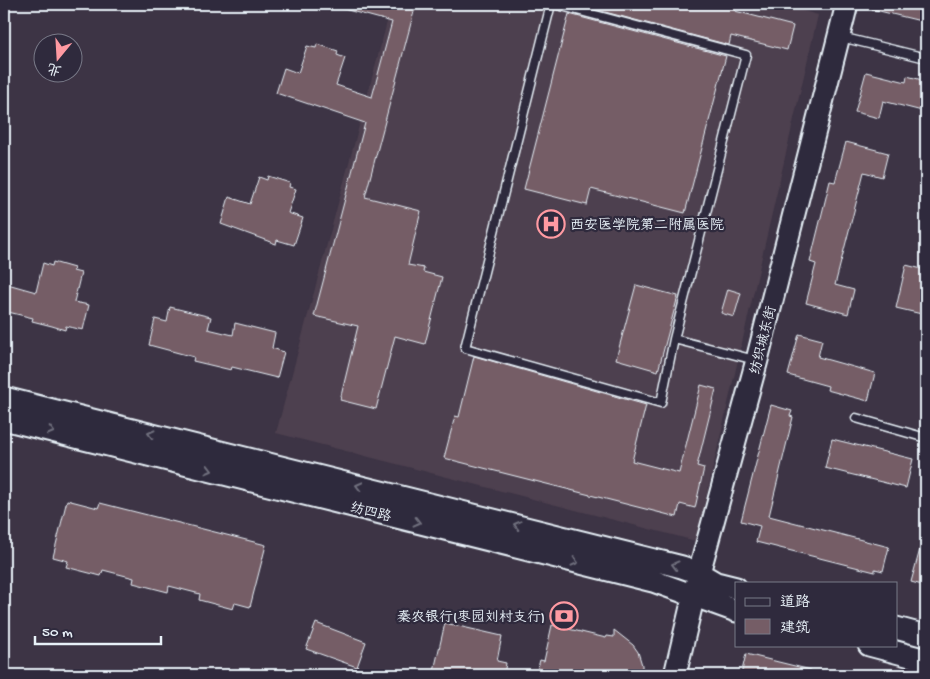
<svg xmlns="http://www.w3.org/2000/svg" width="930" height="679" font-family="'Gochi Hand','LXGW WenKai TC',sans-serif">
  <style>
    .built { fill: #4e404f }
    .building { fill: #755d66; stroke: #e8f1f8 }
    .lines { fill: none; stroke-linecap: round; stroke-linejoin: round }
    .lane-casing { stroke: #e8f1f8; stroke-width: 11 }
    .secondary-casing { stroke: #e8f1f8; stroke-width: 25 }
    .lane { stroke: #2f2a3d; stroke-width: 8 }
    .secondary { stroke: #2f2a3d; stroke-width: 21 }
    .oneway { stroke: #70707e }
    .labels { text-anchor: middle; stroke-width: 4.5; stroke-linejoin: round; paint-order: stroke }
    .poi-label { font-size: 14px; fill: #e8f1f8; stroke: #2f2a3d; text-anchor: start }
    .street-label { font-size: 14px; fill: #e8f1f8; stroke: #2f2a3d }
  </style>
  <rect width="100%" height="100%" fill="#3d3445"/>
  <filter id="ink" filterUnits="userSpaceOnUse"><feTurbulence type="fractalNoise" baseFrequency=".02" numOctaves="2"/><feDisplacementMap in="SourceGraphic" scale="10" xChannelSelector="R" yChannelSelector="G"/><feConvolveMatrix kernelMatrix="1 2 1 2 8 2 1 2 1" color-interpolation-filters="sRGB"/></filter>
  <g filter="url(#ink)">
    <path class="built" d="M 392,4 L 778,4 L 818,15 L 696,541 L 276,433 Z"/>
    <path class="building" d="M 341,4 L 416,4 L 365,197 L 421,211 L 408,265 L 424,268 L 423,272 L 442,277 L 425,344 L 395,336 L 376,409 L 340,400 L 358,326 L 314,316 L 365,123 L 276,93 L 284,68 L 298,73 L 307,46 L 316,48 L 317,44 L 338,51 L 337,55 L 345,58 L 336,85 L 372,97 L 392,22 L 340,8 Z
      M 575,4 L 728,4 L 736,6 L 735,11 L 793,26 L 787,50 L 731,36 L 729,45 Z
      M 871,4 L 925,4 L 921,21 L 871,9 Z
      M 569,14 L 726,56 L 685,213 L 591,189 L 587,205 L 524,189 Z
      M 866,72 L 906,82 L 907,76 L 926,81 L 926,112 L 883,101 L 879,118 L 855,112 Z
      M 846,142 L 888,153 L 882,177 L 864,172 L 835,285 L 854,290 L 848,314 L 806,303 L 816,264 L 810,262 L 830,181 L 835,182 Z
      M 268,176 L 290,183 L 289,187 L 296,189 L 288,213 L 303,218 L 294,245 L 277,240 L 276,244 L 221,224 L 229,197 L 250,204 L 259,177 L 267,180 Z
      M 53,262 L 74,268 L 73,271 L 81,273 L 74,302 L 89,305 L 83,330 L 66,326 L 65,330 L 52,326 L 32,321 L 33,318 L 4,311 L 4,283 L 36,292 L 43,263 L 52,266 Z
      M 906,265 L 926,270 L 926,315 L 896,308 Z
      M 636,285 L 678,296 L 658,371 L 616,359 Z
      M 728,289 L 741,293 L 734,317 L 721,313 Z
      M 170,307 L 211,317 L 208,329 L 233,335 L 235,323 L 275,333 L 272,348 L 284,352 L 277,378 L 232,367 L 231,370 L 193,361 L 194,357 L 149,345 L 155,319 L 167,322 Z
      M 799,334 L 822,340 L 818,357 L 875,373 L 868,401 L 827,390 L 828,386 L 788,375 Z
      M 474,356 L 646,405 L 632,461 L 679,473 L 701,385 L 716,389 L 697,466 L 704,468 L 695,508 L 680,504 L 677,517 L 444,458 L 455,416 L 459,417 Z
      M 771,405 L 792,411 L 790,416 L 793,417 L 769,516 L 889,547 L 883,571 L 875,569 L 875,572 L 756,542 L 760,526 L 741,521 Z
      M 832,439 L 913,459 L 906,488 L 825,468 Z
      M 67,500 L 98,508 L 100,503 L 266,545 L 250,607 L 235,603 L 233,609 L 199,600 L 200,594 L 169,586 L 168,592 L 133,583 L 134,578 L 103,570 L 101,576 L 66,567 L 68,561 L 53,557 Z
      M 922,542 L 926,543 L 926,586 L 911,582 Z
      M 316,623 L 366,642 L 357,667 L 306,649 Z
      M 445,623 L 502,636 L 497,661 L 506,663 L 504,675 L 433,675 Z
      M 552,625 L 606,638 L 607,636 L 614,637 L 614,630 L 633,645 L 638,652 L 642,665 L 642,675 L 536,675 L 540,660 L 544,661 Z
      M 746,654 L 811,670 L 810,675 L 741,675 Z"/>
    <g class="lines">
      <g class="lane-casing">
        <path id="lane" d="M 551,4 L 465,348 L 661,403 L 674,339 L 746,55 L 554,4
          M 841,37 L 926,58
          M 674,339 L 755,360
          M 856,418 L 926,438"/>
      </g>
      <g class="secondary-casing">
        <path id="secondary" d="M 4,398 L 682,567 L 699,573 L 716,583 L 736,588
          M 4,419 L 653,581 L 736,611
          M 896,628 L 926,636
          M 869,645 L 926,660
          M 675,675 L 699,573 L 757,360 L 847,4"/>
      </g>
      <use href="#lane" class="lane"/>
      <use href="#secondary" class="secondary"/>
    </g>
    <defs><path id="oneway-chevron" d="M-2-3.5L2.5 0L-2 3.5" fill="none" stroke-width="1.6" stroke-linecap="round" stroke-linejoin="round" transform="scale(1.25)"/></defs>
    <g class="oneway">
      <use href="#oneway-chevron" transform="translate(51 431) rotate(14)"/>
      <use href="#oneway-chevron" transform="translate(151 434) rotate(-166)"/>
      <use href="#oneway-chevron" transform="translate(209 470) rotate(14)"/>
      <use href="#oneway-chevron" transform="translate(359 486) rotate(-166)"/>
      <use href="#oneway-chevron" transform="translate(417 522) rotate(14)"/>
      <use href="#oneway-chevron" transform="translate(517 525) rotate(-166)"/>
      <use href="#oneway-chevron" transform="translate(575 562) rotate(14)"/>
      <use href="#oneway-chevron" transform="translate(675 565) rotate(-165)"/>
    </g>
  </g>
  <defs>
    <g id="hospital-ring" transform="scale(1.4375)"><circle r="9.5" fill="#2f2a3d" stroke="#ff9aa2" stroke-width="1.5"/><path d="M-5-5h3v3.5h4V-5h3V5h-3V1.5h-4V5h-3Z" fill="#ff9aa2"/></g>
    <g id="bank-ring" transform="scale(1.4375)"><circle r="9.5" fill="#2f2a3d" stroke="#ff9aa2" stroke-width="1.5"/><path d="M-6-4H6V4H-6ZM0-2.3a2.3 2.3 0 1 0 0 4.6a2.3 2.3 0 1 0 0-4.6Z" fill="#ff9aa2"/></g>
  </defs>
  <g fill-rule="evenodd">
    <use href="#hospital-ring" x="551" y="224"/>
    <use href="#bank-ring" x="564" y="616"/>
  </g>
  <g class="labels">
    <g class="poi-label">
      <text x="570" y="229">西安医学院第二附属医院</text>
      <text x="545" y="621" text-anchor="end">秦农银行(枣园刘村支行)</text>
    </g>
    <g class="street-label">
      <text transform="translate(762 340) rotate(-76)" y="5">纺织城东街</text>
      <text transform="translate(371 511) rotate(14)" y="5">纺四路</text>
    </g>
  </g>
  <rect width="930" height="679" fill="none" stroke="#2f2a3d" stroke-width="20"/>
  <rect x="10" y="10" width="910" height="659" fill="none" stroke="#e8f1f8" stroke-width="2" filter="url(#ink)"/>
  <rect x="735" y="582" width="162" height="65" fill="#2f2a3d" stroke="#797a88"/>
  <rect x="745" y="598" width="25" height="8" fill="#2f2a3d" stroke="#797a88"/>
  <text x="780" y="606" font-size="15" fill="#e8f1f8">道路</text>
  <rect x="745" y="619" width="25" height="15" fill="#755d66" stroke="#797a88"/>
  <text x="780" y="632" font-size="15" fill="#e8f1f8">建筑</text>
  <g transform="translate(58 58) rotate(198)"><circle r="24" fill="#2f2a3d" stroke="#797a88"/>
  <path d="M0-4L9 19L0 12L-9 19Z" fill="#ff9aa2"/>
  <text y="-8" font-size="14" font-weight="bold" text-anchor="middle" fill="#e8f1f8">北</text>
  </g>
  <path d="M35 636v8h126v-8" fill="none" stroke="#e8f1f8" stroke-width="2.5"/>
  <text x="42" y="636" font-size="15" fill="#e8f1f8" stroke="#2f2a3d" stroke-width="4" paint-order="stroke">50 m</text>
</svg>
